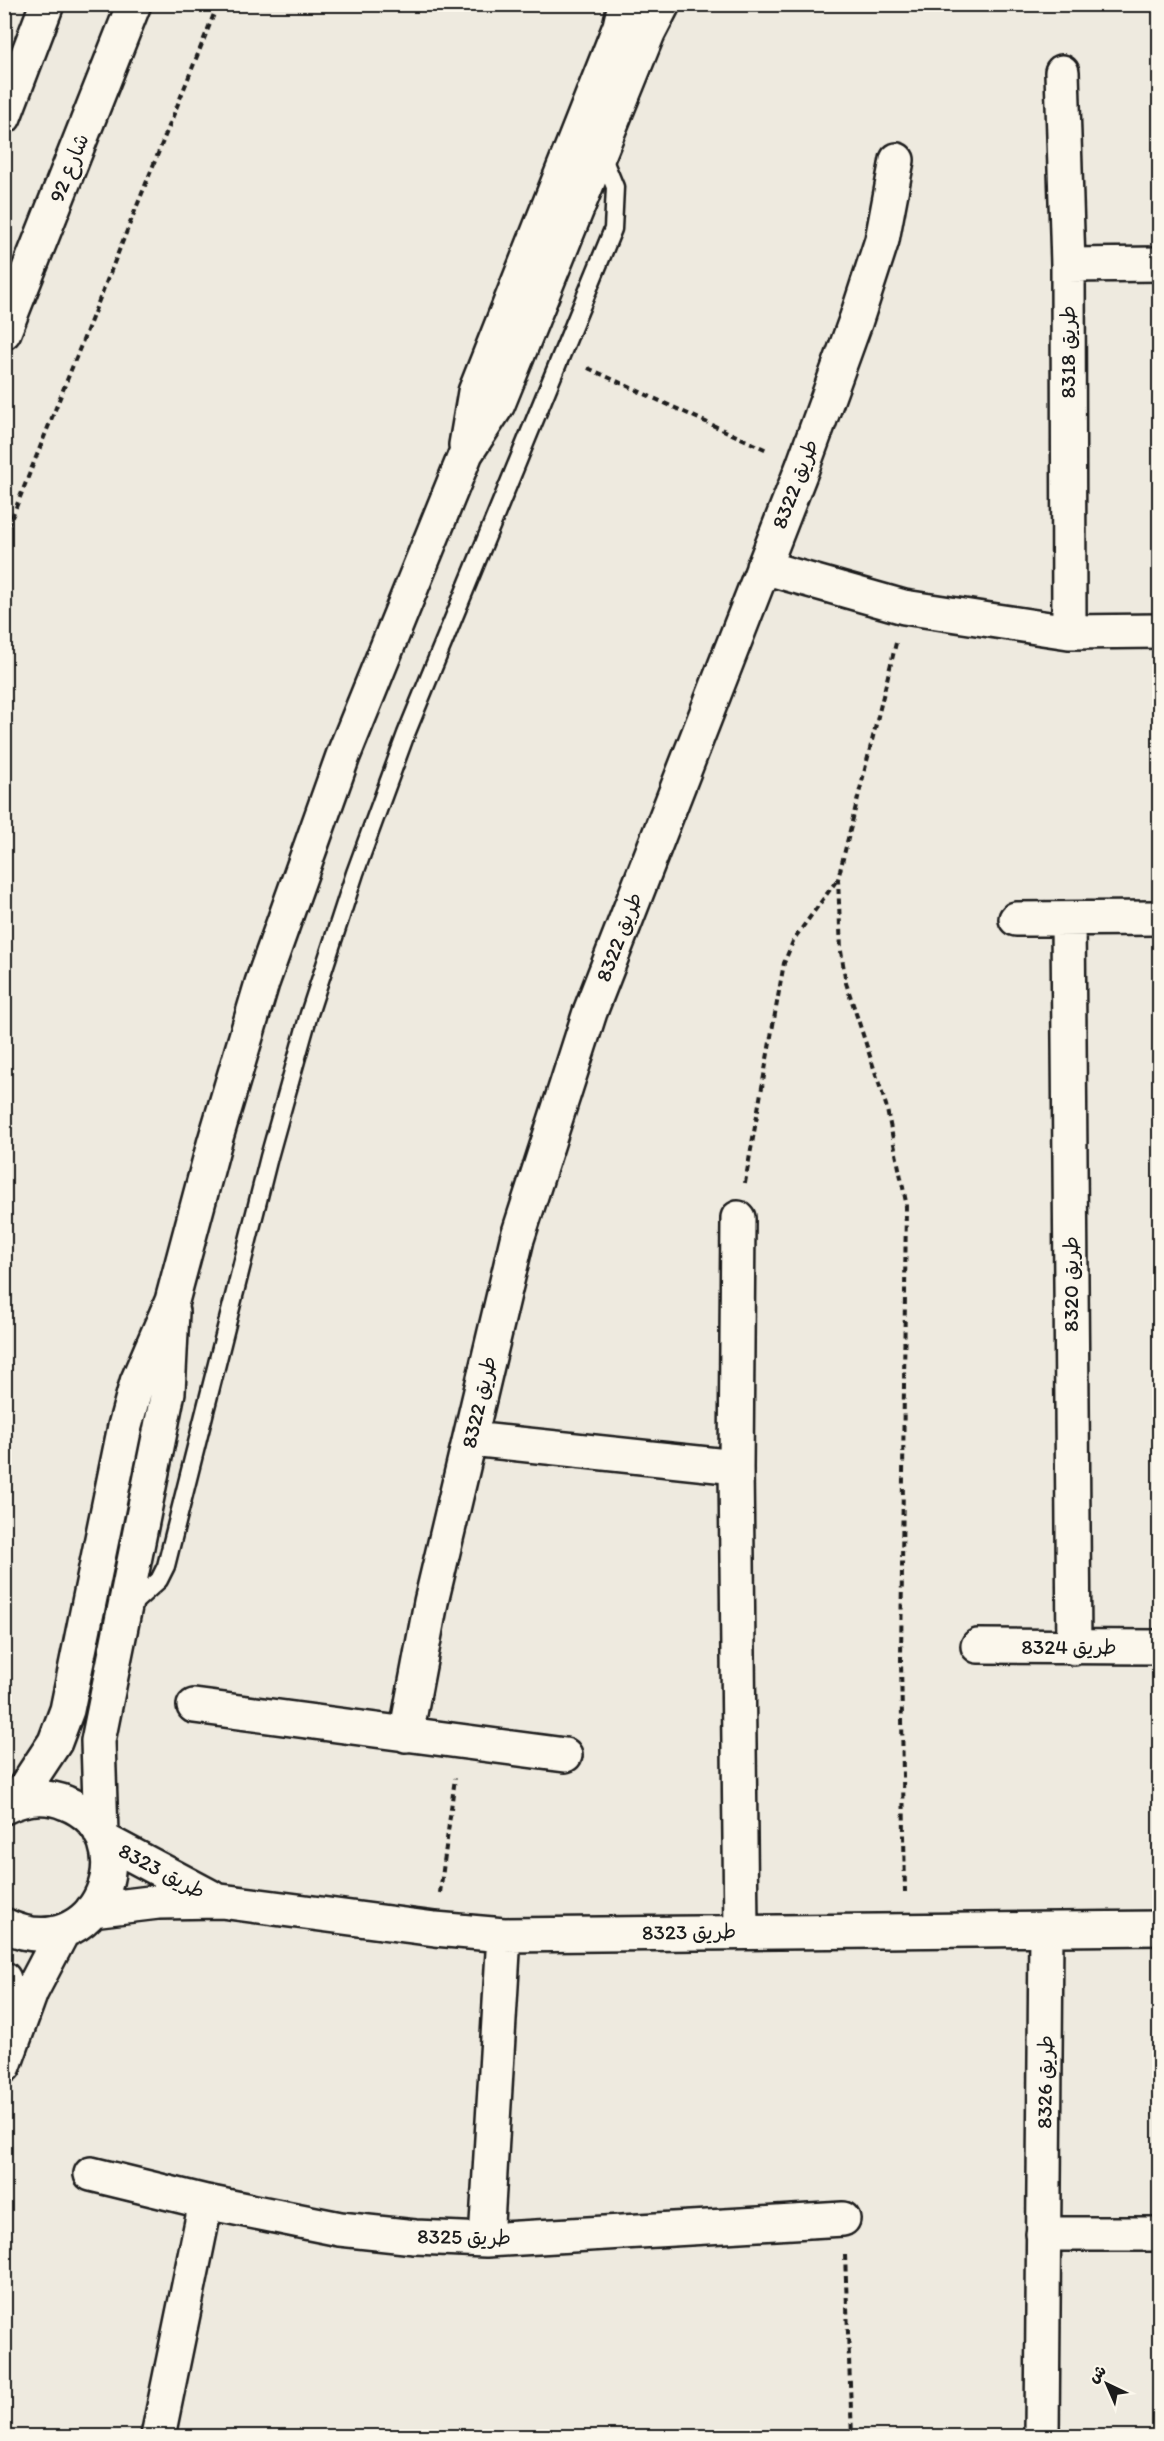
<svg xmlns="http://www.w3.org/2000/svg" width="1164" height="2441" font-family="Itim,'Playpen Sans Arabic',sans-serif">
  <style>
    .lines { fill: none; stroke-linecap: round; stroke-linejoin: round }
    .lane-casing { stroke: #1c1c1c; stroke-width: 21 }
    .street-casing { stroke: #1c1c1c; stroke-width: 38 }
    .path { stroke: #1c1c1c; stroke-width: 4; stroke-dasharray: 6 4.5; stroke-linecap: butt }
    .lane { stroke: #fbf7ec; stroke-width: 16 }
    .street { stroke: #fbf7ec; stroke-width: 33 }
    .labels { text-anchor: middle; stroke-width: 4.5; stroke-linejoin: round; paint-order: stroke }
    .street-label { font-size: 21px; fill: #1c1c1c; stroke: #fbf7ec }
  </style>
  <rect width="100%" height="100%" fill="#eeeadf"/>
  <filter id="ink" filterUnits="userSpaceOnUse"><feTurbulence type="fractalNoise" baseFrequency=".0167" numOctaves="2"/><feDisplacementMap in="SourceGraphic" scale="12" xChannelSelector="R" yChannelSelector="G"/><feConvolveMatrix kernelMatrix="1 2 1 2 8 2 1 2 1" color-interpolation-filters="sRGB"/></filter>
  <g filter="url(#ink)">
    <g class="lines">
      <g class="lane-casing">
        <path id="lane" d="M 128,1608 L 159,1580 L 166,1566 L 269,1157 L 309,1014 L 355,873 L 406,734 L 613,229 L 615,187 L 601,153"/>
      </g>
      <g class="street-casing">
        <path id="street" d="M 1062,72 L 1068,265 L 1069,632
          M 4,117 L 47,4
          M 1068,265 L 1160,264
          M 4,332 L 134,4
          M 466,445 L 475,392 L 620,26 L 625,4
          M 763,567 L 904,607 L 1069,632 L 1160,631
          M 1016,919 L 1160,918
          M 1068,919 L 1074,1648
          M 738,1218 L 736,1467 L 741,1931
          M 471,1439 L 736,1467
          M 978,1646 L 1160,1647
          M 194,1706 L 565,1755
          M 406,1735 L 431,1602 L 517,1239 L 590,1012 L 803,466 L 856,320 L 882,240 L 897,160
          M 16,1801 L 55,1742 L 67,1710 L 125,1426 L 137,1382 L 172,1301 L 214,1144 L 262,983 L 343,756 L 466,453 L 498,404 L 648,33 L 663,4
          M 4,1807 C 25,1797 45,1794 66,1803 C 150,1836 99,1971 4,1925
          M 101,1834 L 98,1741 L 168,1392 L 172,1312
          M 104,1840 L 211,1897
          M 92,1910 L 158,1902 L 221,1901 L 435,1929 L 504,1935 L 1160,1928
          M 4,1979 L 7,2035
          M 4,2066 L 31,1992 L 63,1931
          M 91,2174 L 206,2202 L 340,2229 L 415,2237 L 486,2240 L 843,2219
          M 1043,2234 L 1160,2234
          M 486,2240 L 504,1935
          M 158,2436 L 206,2202
          M 1042,2436 L 1046,1930"/>
      </g>
      <path class="path" d="M 588,368 L 769,451
        M 4,537 L 218,4
        M 896,643 L 838,879 L 841,951 L 846,983 L 886,1105 L 906,1202 L 901,1660 L 905,1892
        M 745,1183 L 784,963 L 794,939 L 837,880
        M 440,1893 L 455,1778
        M 845,2255 L 852,2436"/>
      <use href="#lane" class="lane"/>
      <use href="#street" class="street"/>
    </g>
  </g>
  <g class="labels">
    <g class="street-label">
      <text transform="translate(69 168) rotate(-68)" y="7">شارع 92</text>
      <text transform="translate(1068 352) rotate(-90)" y="7">طريق 8318</text>
      <text transform="translate(795 484) rotate(-69)" y="7">طريق 8322</text>
      <text transform="translate(619 937) rotate(-69)" y="7">طريق 8322</text>
      <text transform="translate(1071 1284) rotate(-90)" y="7">طريق 8320</text>
      <text transform="translate(479 1402) rotate(-77)" y="7">طريق 8322</text>
      <text x="1069" y="1654">طريق 8324</text>
      <text transform="translate(162 1871) rotate(28)" y="7">طريق 8323</text>
      <text transform="translate(689 1932) rotate(-1)" y="7">طريق 8323</text>
      <text transform="translate(1045 2082) rotate(-89)" y="7">طريق 8326</text>
      <text transform="translate(464 2237) rotate(1)" y="7">طريق 8325</text>
    </g>
  </g>
  <rect width="1164" height="2441" fill="none" stroke="#fbf7ec" stroke-width="24"/>
  <rect x="12" y="12" width="1140" height="2417" fill="none" stroke="#1c1c1c" stroke-width="2" filter="url(#ink)"/>
  <g transform="translate(1107 2384) rotate(316)" stroke="#fbf7ec" stroke-width="4.5" paint-order="stroke">
  <path d="M0-4.5L10 22L0 15L-10 22Z" fill="#1c1c1c"/>
  <text y="-9" font-size="16" font-weight="bold" text-anchor="middle" fill="#1c1c1c">ش</text>
  </g>
</svg>
